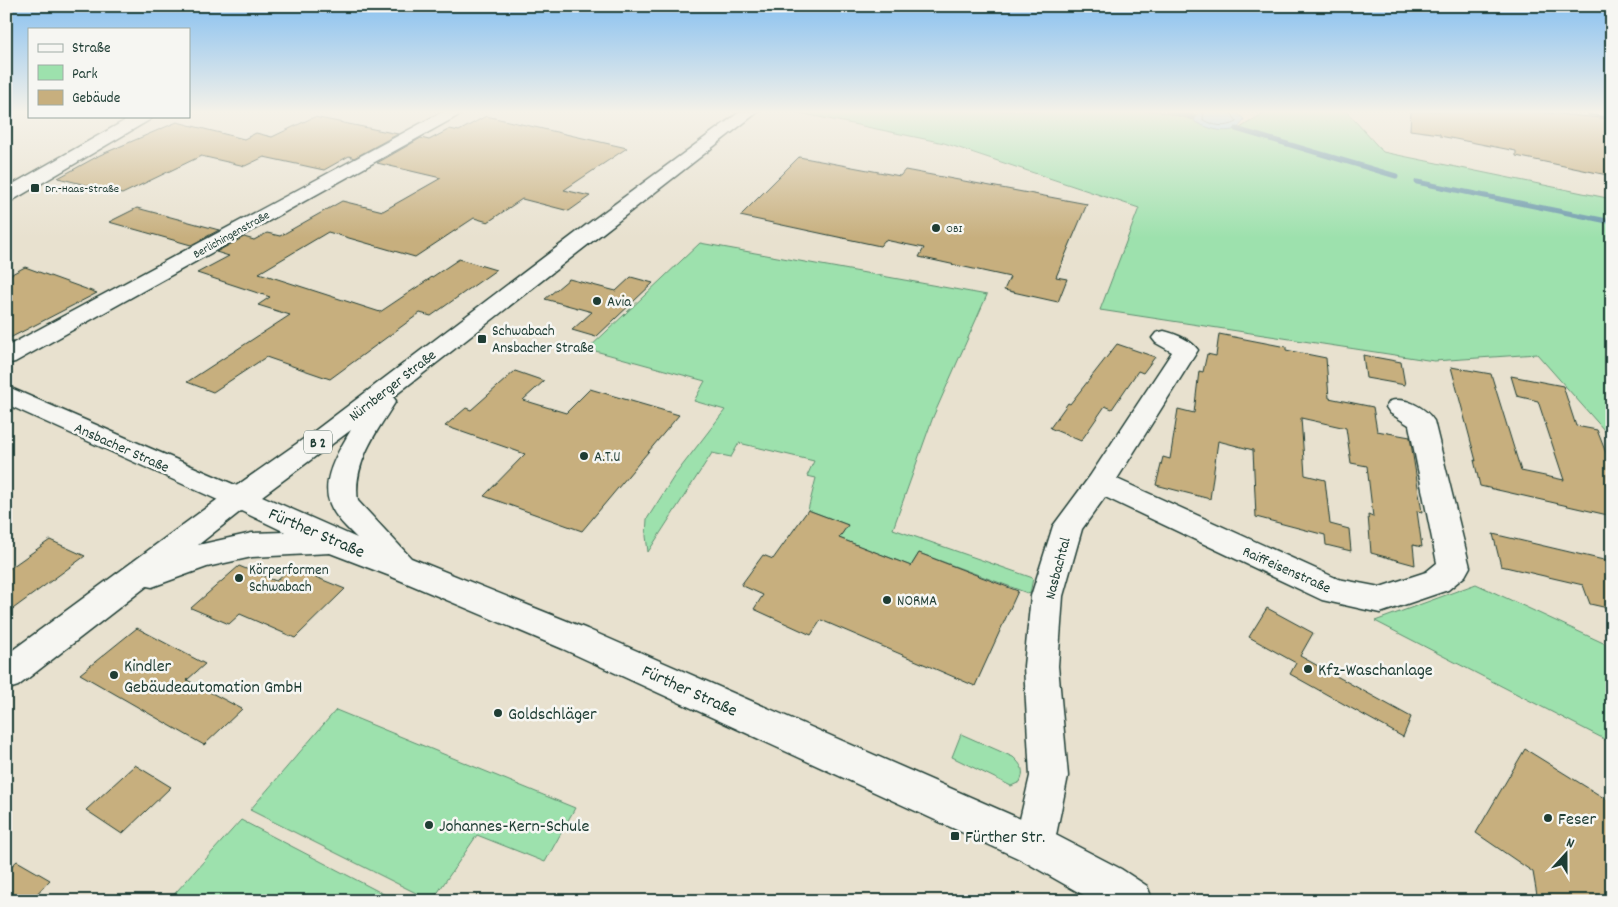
<svg xmlns="http://www.w3.org/2000/svg" width="1618" height="907" font-family="Dekko,sans-serif">
  <style>
    .green { fill: #9de1ad; stroke: #5e8f70 }
    .water { fill: #9bd5fb; stroke: #6998ab }
    .lines { fill: none; stroke-linecap: round; stroke-linejoin: round }
    .shore { stroke: #517a84; stroke-width: 1 }
    .stream { stroke: #6998ab; stroke-width: 5 }
    .building { fill: #c7af7e; stroke: #1f3d34 }
    .minor-casing { stroke: #1f3d34; stroke-width: 3 }
    .major-casing { stroke: #1f3d34; stroke-width: 3 }
    .minor { fill: #f6f6f2; fill-rule: evenodd }
    .major { fill: #f6f6f2; fill-rule: evenodd }
    .poi-dot { fill: #1f3d34; stroke: #f6f6f2; stroke-width: 2 }
    .labels { text-anchor: middle; stroke-width: 5; stroke-linejoin: round; paint-order: stroke }
    .far-poi-label { font-size: 12px; fill: #1f3d34; stroke: #f6f6f2; text-anchor: start }
    .far-street-label { font-size: 12px; fill: #1f3d34; stroke: #f6f6f2 }
    .shield { fill: #f6f6f2; stroke: #60746d; stroke-width: 1 }
    .shield-label { font-size: 14px; font-weight: bold; fill: #1f3d34 }
    .poi-label { font-size: 15px; fill: #1f3d34; stroke: #f6f6f2; text-anchor: start }
    .street-label { font-size: 15px; fill: #1f3d34; stroke: #f6f6f2 }
    .near-street-label { font-size: 18px; fill: #1f3d34; stroke: #f6f6f2 }
    .near-poi-label { font-size: 18px; fill: #1f3d34; stroke: #f6f6f2; text-anchor: start }
  </style>
  <rect width="100%" height="100%" fill="#e8e1cf"/>
  <filter id="ink" filterUnits="userSpaceOnUse"><feTurbulence type="fractalNoise" baseFrequency=".02" numOctaves="2"/><feDisplacementMap in="SourceGraphic" scale="10" xChannelSelector="R" yChannelSelector="G"/><feConvolveMatrix kernelMatrix="1 2 1 2 8 2 1 2 1" color-interpolation-filters="sRGB"/></filter>
  <g filter="url(#ink)">
    <path class="green" d="M 790,111 L 1157,111 L 1237,130 L 1267,111 L 1346,111 L 1383,152 L 1612,199 L 1612,439 L 1537,354 L 1434,361 L 1100,310 L 1139,208 L 944,143 Z
      M 700,243 L 987,295 L 933,417 L 893,529 L 1033,578 L 1030,594 L 919,553 L 911,566 L 839,538 L 848,525 L 808,510 L 816,478 L 807,476 L 814,461 L 739,443 L 731,457 L 712,453 L 648,552 L 646,536 L 647,519 L 675,475 L 725,410 L 694,401 L 705,381 L 588,349 Z
      M 1476,584 L 1612,647 L 1612,743 L 1375,621 Z
      M 336,710 L 575,808 L 545,862 L 477,835 L 432,901 L 250,810 Z
      M 961,734 L 1013,757 C 1022,765 1025,771 1020,782 L 1011,786 L 952,757 Z
      M 241,820 L 397,901 L 168,901 Z"/>
    <path class="water" d="M 1201,111 C 1217,111 1232,107 1244,119 C 1237,139 1209,129 1195,122 L 1194,117 Z"/>
    <g class="lines">
      <path class="shore" d="M 1204,111 L 1203,120 C 1214,126 1226,128 1237,122 L 1230,111"/>
      <path class="stream" d="M 1170,111 L 1194,117
        M 1236,129 L 1396,176
        M 1417,182 L 1612,222"/>
    </g>
    <path class="building" d="M 1411,111 L 1525,111 L 1612,119 L 1612,176 L 1516,156 L 1516,151 L 1440,136 L 1440,134 L 1410,130 Z
      M 486,116 L 627,148 L 564,190 L 590,196 L 569,211 L 522,199 L 488,222 L 474,218 L 415,257 L 328,232 L 259,273 L 380,312 L 459,259 L 496,270 L 431,316 L 420,313 L 330,379 L 266,357 L 213,392 L 187,382 L 290,315 L 258,305 L 270,297 L 197,273 L 229,256 L 216,252 L 244,237 L 254,240 L 267,233 L 280,236 L 342,201 L 383,211 L 441,178 L 377,163 L 421,138 L 429,140 L 450,129 L 459,131 Z
      M 314,117 L 398,134 L 354,158 L 349,156 L 324,170 L 264,157 L 245,166 L 201,156 L 122,194 L 58,178 L 100,155 L 177,122 L 244,139 L 256,133 L 272,137 Z
      M 799,157 L 900,176 L 905,170 L 1087,204 L 1056,277 L 1067,279 L 1058,302 L 1004,290 L 1010,277 L 919,257 L 924,248 L 885,240 L 880,246 L 740,216 Z
      M 137,208 L 219,230 L 191,245 L 109,222 Z
      M 25,267 L 97,293 L 6,340 L 6,277 Z
      M 631,277 L 653,283 L 596,337 L 572,330 L 592,312 L 545,299 L 569,279 L 616,291 Z
      M 1219,334 L 1286,347 L 1286,350 L 1326,358 L 1329,398 L 1373,407 L 1377,431 L 1410,437 L 1422,512 L 1417,511 L 1422,547 L 1413,545 L 1415,565 L 1371,553 L 1368,515 L 1373,517 L 1367,466 L 1351,463 L 1346,428 L 1301,418 L 1305,475 L 1325,480 L 1330,524 L 1349,529 L 1351,551 L 1326,545 L 1325,535 L 1256,517 L 1253,450 L 1218,441 L 1210,499 L 1156,485 L 1163,457 L 1170,459 L 1178,409 L 1194,413 L 1199,371 L 1203,372 L 1207,354 L 1216,356 Z
      M 1117,344 L 1155,357 L 1143,373 L 1138,371 L 1112,409 L 1105,406 L 1081,441 L 1050,428 L 1068,403 L 1070,404 Z
      M 1363,355 L 1401,362 L 1405,385 L 1366,378 Z
      M 1451,367 L 1491,374 L 1521,471 L 1564,480 L 1538,401 L 1517,396 L 1511,376 L 1563,386 L 1576,426 L 1597,430 L 1612,468 L 1612,516 L 1480,486 L 1474,460 L 1476,461 Z
      M 515,371 L 544,381 L 523,400 L 566,413 L 590,389 L 679,415 L 582,531 L 484,496 L 525,454 L 445,426 L 466,408 L 471,410 Z
      M 808,510 L 848,525 L 839,538 L 911,566 L 919,553 L 1018,591 L 975,686 L 821,620 L 811,635 L 754,609 L 763,595 L 741,585 L 763,555 L 773,559 Z
      M 1493,534 L 1612,562 L 1612,609 L 1590,604 L 1583,585 L 1501,566 Z
      M 50,540 L 85,556 L 6,614 L 6,571 Z
      M 239,566 L 276,581 L 291,567 L 345,589 L 295,638 L 240,614 L 229,624 L 191,608 Z
      M 1267,608 L 1313,633 L 1300,656 L 1411,717 L 1403,737 L 1290,674 L 1296,663 L 1249,637 Z
      M 137,628 L 205,664 L 187,680 L 242,709 L 204,745 L 80,674 Z
      M 1525,749 L 1612,803 L 1612,901 L 1538,901 L 1533,872 L 1476,833 Z
      M 135,765 L 171,787 L 122,834 L 86,810 Z
      M 17,861 L 50,880 L 30,901 L 6,901 L 6,871 Z"/>
    <g class="lines">
      <g class="minor-casing">
        <path id="minor" d="M 444,111 L 463,111 L 461,114 L 15,362 L 6,364 L 6,347 Z
          M 1587,111 L 1612,111 L 1612,117 L 1589,114 Z
          M 133,116 L 153,116 L 151,119 L 13,200 L 6,202 L 6,188 Z
          M 1164,331 C 1176,334 1191,340 1198,350 L 1117,479 L 1338,579 L 1380,587 L 1426,572 L 1437,563 L 1409,425 L 1390,413 L 1386,407 L 1390,401 C 1406,397 1425,407 1434,421 L 1470,567 L 1465,576 L 1448,590 L 1380,613 L 1322,600 L 1105,497 L 1082,529 L 1063,596 L 1058,666 L 1068,776 L 1054,845 L 1048,859 L 1034,865 L 1020,859 L 1014,845 L 1030,776 L 1024,666 L 1031,596 L 1053,526 L 1090,476 L 1172,352 L 1156,343 L 1152,338 L 1156,333 Z
          M 6,386 L 249,491 L 253,498 L 249,505 L 239,508 L 229,505 L 6,404 Z"/>
      </g>
      <g class="major-casing">
        <path id="major" d="M 741,111 L 759,111 L 393,397 L 396,401 C 377,431 352,464 358,501 L 411,558 L 587,629 L 1048,831 L 1121,869 L 1147,886 L 1153,901 L 1094,901 L 1020,859 L 563,649 L 390,576 L 330,553 L 252,557 L 207,567 L 152,587 L 147,586 L 18,686 L 6,690 L 6,655 L 229,491 L 312,433 L 593,220 ZM 351,430 C 339,450 320,480 330,504 C 335,517 347,528 357,538 L 262,496 ZM 241,511 L 285,532 L 252,533 L 198,545 Z"/>
      </g>
      <use href="#minor" class="minor"/>
      <use href="#major" class="major"/>
    </g>
  </g>
  <linearGradient id="sky" x2="0" y2="1"><stop stop-color="#89c1f0"/><stop offset="0.47" stop-color="#f5f2e9"/><stop offset="1" stop-color="#f5f2e9" stop-opacity="0"/></linearGradient>
  <rect width="1618" height="238" fill="url(#sky)"/>
  <g class="poi-dot">
    <rect x="30" y="183" width="10" height="10" rx="2.5"/>
    <circle cx="936" cy="228" r="5"/>
    <circle cx="597" cy="301" r="5"/>
    <rect x="477" y="334" width="10" height="10" rx="2.5"/>
    <circle cx="584" cy="456" r="5"/>
    <circle cx="239" cy="578" r="5"/>
    <circle cx="887" cy="600" r="5"/>
    <circle cx="1308" cy="669" r="5"/>
    <circle cx="114" cy="675" r="5"/>
    <circle cx="498" cy="713" r="5"/>
    <circle cx="1548" cy="818" r="5"/>
    <circle cx="429" cy="825" r="5"/>
    <rect x="950" y="831" width="10" height="10" rx="2.5"/>
  </g>
  <g class="labels">
    <g class="far-poi-label">
      <text x="45" y="192">Dr.-Haas-Straße</text>
      <text x="946" y="232">OBI</text>
    </g>
    <g class="far-street-label">
      <text transform="translate(231 234) rotate(-29)" y="4">Berlichingenstraße</text>
    </g>
    <rect class="shield" x="304" y="430.5" width="28" height="23" rx="4"/>
    <g class="shield-label">
      <text x="318" y="447">B 2</text>
    </g>
    <g class="poi-label">
      <text x="607" y="306">Avia</text>
      <text x="492" y="335">Schwabach<tspan x="492" dy="17">Ansbacher Straße</tspan></text>
      <text x="594" y="461">A.T.U</text>
      <text x="249" y="574">Körperformen<tspan x="249" dy="17">Schwabach</tspan></text>
      <text x="897" y="605">NORMA</text>
    </g>
    <g class="street-label">
      <text transform="translate(392 385) rotate(-38)" y="5">Nürnberger Straße</text>
      <text transform="translate(122 447) rotate(24)" y="5">Ansbacher Straße</text>
      <text transform="translate(1057 568) rotate(-75)" y="5">Nasbachtal</text>
      <text transform="translate(1287 569) rotate(24)" y="5">Raiffeisenstraße</text>
    </g>
    <g class="near-street-label">
      <text transform="translate(317 532) rotate(23)" y="6">Fürther Straße</text>
      <text transform="translate(690 690) rotate(24)" y="6">Fürther Straße</text>
    </g>
    <g class="near-poi-label">
      <text x="124" y="671">Kindler<tspan x="124" dy="21">Gebäudeautomation GmbH</tspan></text>
      <text x="1318" y="675">Kfz-Waschanlage</text>
      <text x="508" y="719">Goldschläger</text>
      <text x="1558" y="824">Feser</text>
      <text x="439" y="831">Johannes-Kern-Schule</text>
      <text x="965" y="842">Fürther Str.</text>
    </g>
  </g>
  <rect width="1618" height="907" fill="none" stroke="#f6f6f2" stroke-width="25"/>
  <rect x="12" y="12" width="1593" height="882" fill="none" stroke="#1f3d34" stroke-width="2" filter="url(#ink)"/>
  <rect x="28" y="28" width="162" height="90" fill="#f6f6f2" stroke="#a0aca6"/>
  <rect x="38" y="44" width="25" height="8" fill="#f6f6f2" stroke="#a0aca6"/>
  <text x="72" y="52" font-size="15" fill="#1f3d34">Straße</text>
  <rect x="38" y="65" width="25" height="15" fill="#9de1ad" stroke="#a0aca6"/>
  <text x="72" y="78" font-size="15" fill="#1f3d34">Park</text>
  <rect x="38" y="90" width="25" height="15" fill="#c7af7e" stroke="#a0aca6"/>
  <text x="72" y="102" font-size="15" fill="#1f3d34">Gebäude</text>
  <g transform="translate(1566 854) rotate(21)" stroke="#f6f6f2" stroke-width="4" paint-order="stroke">
  <path d="M0-4L9 19L0 12L-9 19Z" fill="#1f3d34"/>
  <text y="-8" font-size="14" font-weight="bold" text-anchor="middle" fill="#1f3d34">N</text>
  </g>
</svg>
